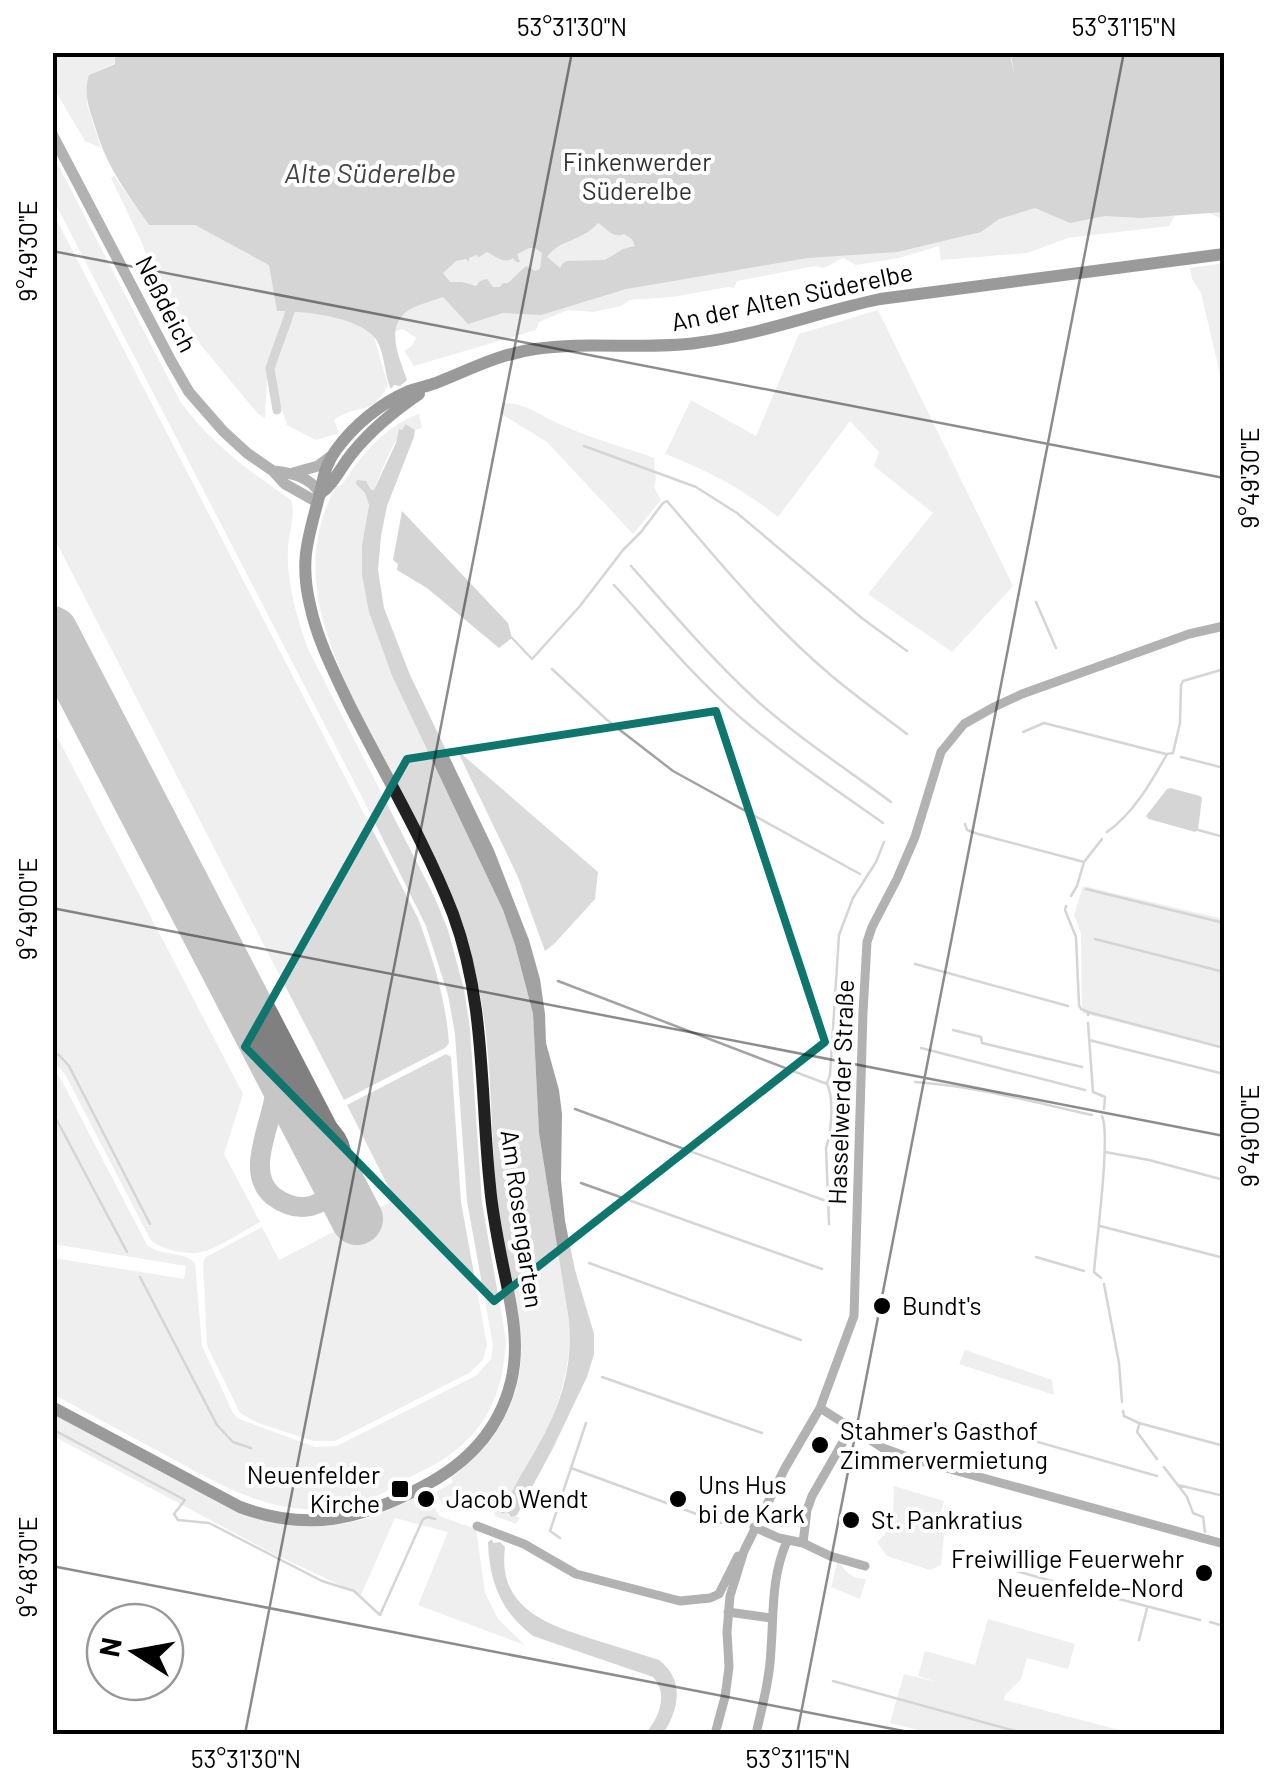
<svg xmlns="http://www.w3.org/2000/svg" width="1277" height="1787" font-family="Barlow,sans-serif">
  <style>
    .green { fill: #dbdbdb }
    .water { fill: #a2a2a2; fill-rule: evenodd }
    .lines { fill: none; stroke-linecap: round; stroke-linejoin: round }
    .stream { stroke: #a2a2a2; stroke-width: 2.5 }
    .canal { stroke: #a2a2a2; stroke-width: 9 }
    .taxiway { stroke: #808080; stroke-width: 20 }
    .runway { stroke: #808080; stroke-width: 52 }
    .minor { stroke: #545454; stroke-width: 9 }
    .tertiary { stroke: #545454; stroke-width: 11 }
    .secondary { stroke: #212121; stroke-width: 12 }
    .marked { fill: none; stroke: #0f766e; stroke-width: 8; stroke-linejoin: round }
    .ticks { fill: none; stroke: #000; stroke-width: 2.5; stroke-opacity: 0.45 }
    .poi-dot { fill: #000; stroke: #fff; stroke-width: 4 }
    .labels { text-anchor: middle; stroke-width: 8; stroke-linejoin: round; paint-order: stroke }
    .park-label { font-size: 25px; fill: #323232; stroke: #fff }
    .street-label { font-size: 25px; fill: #000; stroke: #fff }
    .poi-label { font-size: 25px; fill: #000; stroke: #fff; text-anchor: start }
    .water-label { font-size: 28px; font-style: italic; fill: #434343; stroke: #fff }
    .neatline { fill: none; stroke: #000; stroke-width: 4 }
    .ticks-label { font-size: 25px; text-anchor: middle; fill: #000 }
  </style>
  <rect width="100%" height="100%" fill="#fff"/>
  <path class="green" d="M 53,53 L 115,53 L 115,63 L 89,75 L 87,104 L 101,148 L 85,141 L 53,87 Z
    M 492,53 L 1224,53 L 1224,214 L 1220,218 L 1203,210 L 1176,214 L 1169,226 L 1068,238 L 1027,253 L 941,260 L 939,246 L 899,258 L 856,265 L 843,258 L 824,268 L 815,266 L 737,281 L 734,288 L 728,287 L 672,297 L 629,300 L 621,306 L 593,312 L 568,310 L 539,322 L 536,330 L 414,366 L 404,351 L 412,346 L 416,338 L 403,329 L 374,337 L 388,385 C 369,419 362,401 334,420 L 339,433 L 316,440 L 287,425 L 279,400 L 276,374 L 267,379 L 265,418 L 258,414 L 200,344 L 185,319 L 172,304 L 155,278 L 142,243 L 111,178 L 114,176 L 149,225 L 195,225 L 262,261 Z
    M 53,155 L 180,401 C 212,445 248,470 291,500 C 296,516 289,531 288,548 C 286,582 297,617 308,649 L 435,898 L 448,930 L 464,989 L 470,1029 L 482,1203 L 506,1340 C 503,1407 476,1447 414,1475 C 402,1480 392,1488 381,1494 C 367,1501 346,1506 330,1508 C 267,1516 212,1480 160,1452 C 124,1433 88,1413 53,1394 L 53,1258 L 184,1279 L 186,1266 L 53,1244 L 53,1067 L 63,1083 L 147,1245 C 161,1257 182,1250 195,1263 L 202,1346 L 233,1413 L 239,1419 L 315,1447 L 337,1446 L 477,1375 L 491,1359 L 493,1345 L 467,1201 L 455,1034 L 448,995 L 426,926 L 362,797 L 53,199 Z
    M 53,213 L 418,918 C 433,959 446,1000 449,1043 L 445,1048 L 344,1100 L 53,536 Z
    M 1224,263 L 1224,391 L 1201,293 L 1192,279 L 1190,268 Z
    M 878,310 L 1013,586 L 952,652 L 868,594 L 933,513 L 874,466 L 879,452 L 850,421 L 778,517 C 743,489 707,470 665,454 L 691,400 L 756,436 L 799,334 Z
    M 503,403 C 527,404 534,412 555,422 C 586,437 621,446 654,458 L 656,480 L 654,487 L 661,500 L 633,534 L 547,442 L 500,413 Z
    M 419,414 L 422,428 L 415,430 L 407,424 C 393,441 383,467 374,490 L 371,491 L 356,484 L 365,493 L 369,504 L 362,545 L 393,678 L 503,910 L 515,945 L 533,1014 L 539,1133 L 569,1321 C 574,1392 539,1452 502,1510 L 501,1514 L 508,1512 L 508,1516 L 515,1515 L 520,1518 L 516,1524 L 495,1516 L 493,1509 L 484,1503 C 461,1511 447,1521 436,1492 L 453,1482 L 451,1478 C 486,1452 514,1415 520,1370 C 526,1321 507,1275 500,1226 C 491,1162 493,1098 486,1034 C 483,1008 478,983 472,958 C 440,888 408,818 376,748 C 354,700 320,635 316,582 C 313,548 320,516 336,486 L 342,485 C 360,456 386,425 419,414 Z
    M 52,727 L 243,1094 L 224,1154 L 260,1222 C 243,1231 220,1247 202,1252 C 189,1256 158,1249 150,1239 L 66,1076 L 53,1060 Z
    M 457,750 L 598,872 L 595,899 L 554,944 L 545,951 L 518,877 Z
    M 1083,886 L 1224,919 L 1224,1049 L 1082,1013 L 1081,934 L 1074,915 Z
    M 446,1054 L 451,1057 L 461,1202 L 487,1345 L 483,1360 L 469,1373 L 335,1441 L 313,1441 L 258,1423 L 240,1413 L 207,1346 L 203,1262 L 206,1257 L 262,1227 L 279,1260 L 395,1200 L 347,1105 Z
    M 965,1350 L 1052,1380 L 1054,1395 L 959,1364 Z
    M 52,1413 L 227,1506 L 309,1526 L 343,1524 L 369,1518 L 427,1493 L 439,1516 L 476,1529 L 485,1593 L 498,1619 L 525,1645 L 418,1605 L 448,1532 L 395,1518 L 361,1595 L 270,1552 L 53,1436 Z
    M 894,1486 L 944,1501 L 938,1525 L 945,1527 L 941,1565 L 930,1570 L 887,1556 L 877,1542 C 896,1527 893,1508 894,1486 Z
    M 838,1560 C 845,1572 852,1579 866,1579 L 860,1599 L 831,1587 Z
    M 988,1619 L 1075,1644 L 1068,1669 L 1027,1658 L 1021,1679 L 1005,1695 L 1004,1700 L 1135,1734 L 934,1734 L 890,1723 L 904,1674 L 937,1682 L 918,1676 L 925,1651 L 975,1665 Z"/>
  <path class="water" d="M 115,52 L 170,52 L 171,55 L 191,52 L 1009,52 L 1014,73 L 1011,53 L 1073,52 L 1080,56 L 1090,52 L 1224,53 L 1224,212 L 1141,218 L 1105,216 L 1070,223 L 1035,208 L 999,219 L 981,232 L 897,252 L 808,258 L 626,289 L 541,315 L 503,313 L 468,324 L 443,297 C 432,301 415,305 406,312 C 385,330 400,359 407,380 L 400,386 L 394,385 L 391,389 C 384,375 385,351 375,338 C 357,316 303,311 277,311 L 269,265 L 195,225 L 149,225 C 129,196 109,170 98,136 C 92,115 82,97 89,75 L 115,64 ZM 598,223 C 607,228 612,239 624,234 L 632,239 L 635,246 L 623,249 L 605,260 L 567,261 L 563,263 L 560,268 L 547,257 C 558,240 583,241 598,223 ZM 529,248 L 535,248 L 542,253 L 540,269 L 535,271 L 526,266 L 508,283 L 503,283 L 500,287 L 493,287 L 487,279 L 480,281 L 476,286 L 462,282 L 450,282 L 443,273 L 456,261 L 466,259 L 469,262 L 469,258 L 476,255 L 479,257 L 487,252 C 496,256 504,265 513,258 L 516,262 L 520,262 L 517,254 Z
    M 406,424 L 415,430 L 414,437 L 387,506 L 381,536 L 378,570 L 384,608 L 410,675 L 494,850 L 529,940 L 540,979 L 545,1014 L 546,1043 L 559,1090 L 562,1114 L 561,1180 L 565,1221 L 575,1270 L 594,1334 L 594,1354 L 587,1377 L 552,1450 L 517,1515 L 511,1517 L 507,1512 L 501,1514 L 502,1510 C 509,1499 514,1487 521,1475 C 552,1424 574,1383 569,1321 L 539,1133 L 533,1014 L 515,945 L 503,910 L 393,678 L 369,612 L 362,575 L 362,545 L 369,505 L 365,493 L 356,484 L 357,480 L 366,481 L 371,490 L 374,490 L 396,443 L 399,429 L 402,430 Z
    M 402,511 L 508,623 L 512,638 L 499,648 L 427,588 L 397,570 L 398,564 L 393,560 Z
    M 1170,788 L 1200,796 L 1202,798 L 1198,830 L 1195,832 L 1149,819 L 1146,816 L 1167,789 Z
    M 492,1539 L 493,1543 L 500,1542 L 505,1547 C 497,1608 546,1624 592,1639 C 615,1646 637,1653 659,1660 C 685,1680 679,1709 663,1734 L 645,1734 C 659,1718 669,1695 653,1677 L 533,1636 C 501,1612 489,1581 488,1542 Z"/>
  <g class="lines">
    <path class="stream" d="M 584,446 L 696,487 L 737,513 L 863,619 L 907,651
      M 631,566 C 671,611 710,657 754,698 C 796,736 845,768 891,802
      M 614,585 C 655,630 695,678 741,718 C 786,756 835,789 883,823
      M 1036,602 L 1056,648
      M 512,638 L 532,659 L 580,606 L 623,550 L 641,532 L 663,503 L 667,501 C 719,562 771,625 833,677 C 857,697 882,715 907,734
      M 552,669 L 607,720 L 673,771 L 860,874
      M 1023,732 L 1044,723 L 1166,754
      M 1181,757 L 1224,768
      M 965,824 L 967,830 L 978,834 L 1084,862
      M 1198,830 L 1224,837
      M 1107,832 C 1133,814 1152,781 1167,754 L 1173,753 L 1180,723 L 1181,685 L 1183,681 L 1224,669
      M 1086,889 L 1224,923
      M 1071,896 L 1077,886 L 1084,862 L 1102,839
      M 1066,906 L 1065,910 L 1076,937 L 1079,1005 L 1081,1009 L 1088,1012 L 1088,1015
      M 1095,939 L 1224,972
      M 915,964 L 1068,1006
      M 558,981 L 827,1084
      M 1088,1012 L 1224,1048
      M 1088,1023 L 1093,1092 L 1105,1097 L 1104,1109
      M 953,1030 L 981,1037 L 982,1043 L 1082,1067
      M 1089,1040 L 1224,1074
      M 921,1048 L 1085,1090
      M 52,1052 L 59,1055 L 69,1066 L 150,1224
      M 915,1082 C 975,1086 1033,1102 1092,1115
      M 575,1109 L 826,1201
      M 52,1111 L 127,1252
      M 1105,1152 L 1149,1160 L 1224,1180
      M 581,1183 L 822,1269
      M 829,1224 L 826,1148 C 831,1133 833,1109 830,1093 C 827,1078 825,1090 830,1075 L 839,935 L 853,898 L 876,862 L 884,842
      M 1100,1226 L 1224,1258
      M 1036,1257 L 1084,1271
      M 589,1263 L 801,1340
      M 140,1277 L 217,1425 L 233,1442 L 251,1448
      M 1101,1278 L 1094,1272 C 1096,1245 1111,1134 1102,1116
      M 1104,1284 L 1119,1363 L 1122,1402
      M 602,1377 L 762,1433
      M 1123,1411 L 1124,1416 L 1139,1423 L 1224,1446
      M 975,1424 L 1157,1476
      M 1139,1425 L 1137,1432 L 1157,1459
      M 52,1429 L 185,1500 L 174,1514 L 178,1520 L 209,1523 L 322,1581 L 354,1591 L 380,1615 L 423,1519 L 428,1517 L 435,1519
      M 1164,1467 L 1187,1497 L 1193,1513 L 1203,1517 L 1205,1532
      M 571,1468 L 721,1523
      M 1178,1485 L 1224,1496
      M 560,1538 L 550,1531 L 586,1423
      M 953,1553 L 1080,1589 L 1200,1620
      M 1210,1622 L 1224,1626
      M 1139,1640 L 1147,1608
      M 833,1681 L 1026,1734
      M 1122,1734 L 1125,1734"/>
    <path class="canal" d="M 277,410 L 270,368 L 294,301"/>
    <path class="taxiway" d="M 274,1063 C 288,1104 237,1166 273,1196 C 281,1202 291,1207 302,1207 C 315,1207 327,1200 334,1189 C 346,1172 345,1147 331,1132 C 324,1124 313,1121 306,1113 C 294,1101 286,1083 277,1068"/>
    <path class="runway" d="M 52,632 L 357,1219"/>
    <path class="minor" d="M 820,1408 L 883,1448 L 910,1458 L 1224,1544
      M 477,1526 L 524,1544 L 576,1574 L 680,1601 L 710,1598 L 719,1594 L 738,1556
      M 754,1527 L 779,1538 L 803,1543 L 830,1556 L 865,1566
      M 803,1543 L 807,1510 L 812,1496 L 851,1428
      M 728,1612 L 771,1618
      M 715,1734 L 725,1697 L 729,1667 L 727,1632 L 730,1596 L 744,1551 L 785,1468 L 820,1408 L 854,1316 L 863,1012 L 867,942 L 872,927 L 897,879 L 915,837 L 941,752 L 964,724 L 994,707 L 1022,694 L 1189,634 L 1224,626
      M 756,1734 C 762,1707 770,1678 771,1649 C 774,1610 771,1578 787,1541"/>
    <path class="tertiary" d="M 52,134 L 171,361 L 189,392 L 223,431 L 247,453 L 273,471 L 285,484 L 317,502
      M 273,471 C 291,473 310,476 320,494
      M 293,473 L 318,466 L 330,457"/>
    <path class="secondary" d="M 320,494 C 335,483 341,466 354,451 C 373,428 394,411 419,394
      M 52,1407 L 240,1507 C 308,1532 360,1520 422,1487 C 465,1465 499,1431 511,1382 C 521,1341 510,1301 502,1261 C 497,1236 492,1211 490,1186 C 480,1094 486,1003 453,914 C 425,841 383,772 348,702 C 333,670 317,639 310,605 C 299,559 309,536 320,493 C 324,476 325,465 336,450 C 354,425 381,403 409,391 C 418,388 427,386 436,383 C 469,370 499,354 535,349 C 587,341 642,350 696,343 C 759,335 818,312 880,299 L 1224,254"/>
  </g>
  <path d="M0 0H1277V1787H0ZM 716,711 L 825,1042 L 494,1301 L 245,1047 L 407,759 Z" fill="#fff" fill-opacity=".55" fill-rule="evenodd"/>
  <path class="marked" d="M 716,711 L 825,1042 L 494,1301 L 245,1047 L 407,759 Z"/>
  <path class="ticks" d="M 52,251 L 1224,478M 52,908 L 1224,1136M 52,1566 L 919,1734M 245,1734 L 572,52M 797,1734 L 1124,52"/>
  <g class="poi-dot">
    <circle cx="882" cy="1306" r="10"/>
    <circle cx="820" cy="1445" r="10"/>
    <rect x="390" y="1479" width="20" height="20" rx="5"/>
    <circle cx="426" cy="1499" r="10"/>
    <circle cx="678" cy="1499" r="10"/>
    <circle cx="851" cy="1520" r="10"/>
    <circle cx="1204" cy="1573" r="10"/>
  </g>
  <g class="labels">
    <g class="park-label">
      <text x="637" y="171">Finkenwerder<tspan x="637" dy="29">Süderelbe</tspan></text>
    </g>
    <g class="street-label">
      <text transform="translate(792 297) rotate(-12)" y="9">An der Alten Süderelbe</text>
      <text transform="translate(166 304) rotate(63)" y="9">Neßdeich</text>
      <text transform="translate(841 1092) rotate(-88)" y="9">Hasselwerder Straße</text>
      <text transform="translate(522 1219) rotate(82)" y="9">Am Rosengarten</text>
    </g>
    <g class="poi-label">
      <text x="902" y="1315">Bundt's</text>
      <text x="840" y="1440">Stahmer's Gasthof<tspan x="840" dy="29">Zimmervermietung</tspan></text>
      <text x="380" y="1484" text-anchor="end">Neuenfelder<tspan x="380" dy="29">Kirche</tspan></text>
      <text x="698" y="1494">Uns Hus<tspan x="698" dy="29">bi de Kark</tspan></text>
      <text x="446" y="1508">Jacob Wendt</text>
      <text x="871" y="1529">St. Pankratius</text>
      <text x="1184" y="1568" text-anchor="end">Freiwillige Feuerwehr<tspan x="1184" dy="29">Neuenfelde-Nord</tspan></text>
    </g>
    <g class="water-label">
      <text x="370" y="183">Alte Süderelbe</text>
    </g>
  </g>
  <rect width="1277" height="1787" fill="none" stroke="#ffffff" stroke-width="110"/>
  <g transform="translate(135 1652) rotate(281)"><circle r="48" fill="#ffffff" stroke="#999999" stroke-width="2.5"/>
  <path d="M0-8L18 38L0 25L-18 38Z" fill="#000000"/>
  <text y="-15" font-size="28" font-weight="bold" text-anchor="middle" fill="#000000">N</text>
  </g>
  <rect x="55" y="55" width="1167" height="1677" class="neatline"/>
  <g class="ticks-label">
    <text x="572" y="36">53°31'30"N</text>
    <text x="1124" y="36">53°31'15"N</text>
    <text transform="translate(28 251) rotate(-90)" y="9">9°49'30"E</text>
    <text transform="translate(1250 478) rotate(-90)" y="9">9°49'30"E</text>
    <text transform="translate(28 909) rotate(-90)" y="9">9°49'00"E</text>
    <text transform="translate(1250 1136) rotate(-90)" y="9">9°49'00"E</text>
    <text transform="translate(28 1567) rotate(-90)" y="9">9°48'30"E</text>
    <text x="246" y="1768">53°31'30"N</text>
    <text x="798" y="1768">53°31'15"N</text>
  </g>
</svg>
